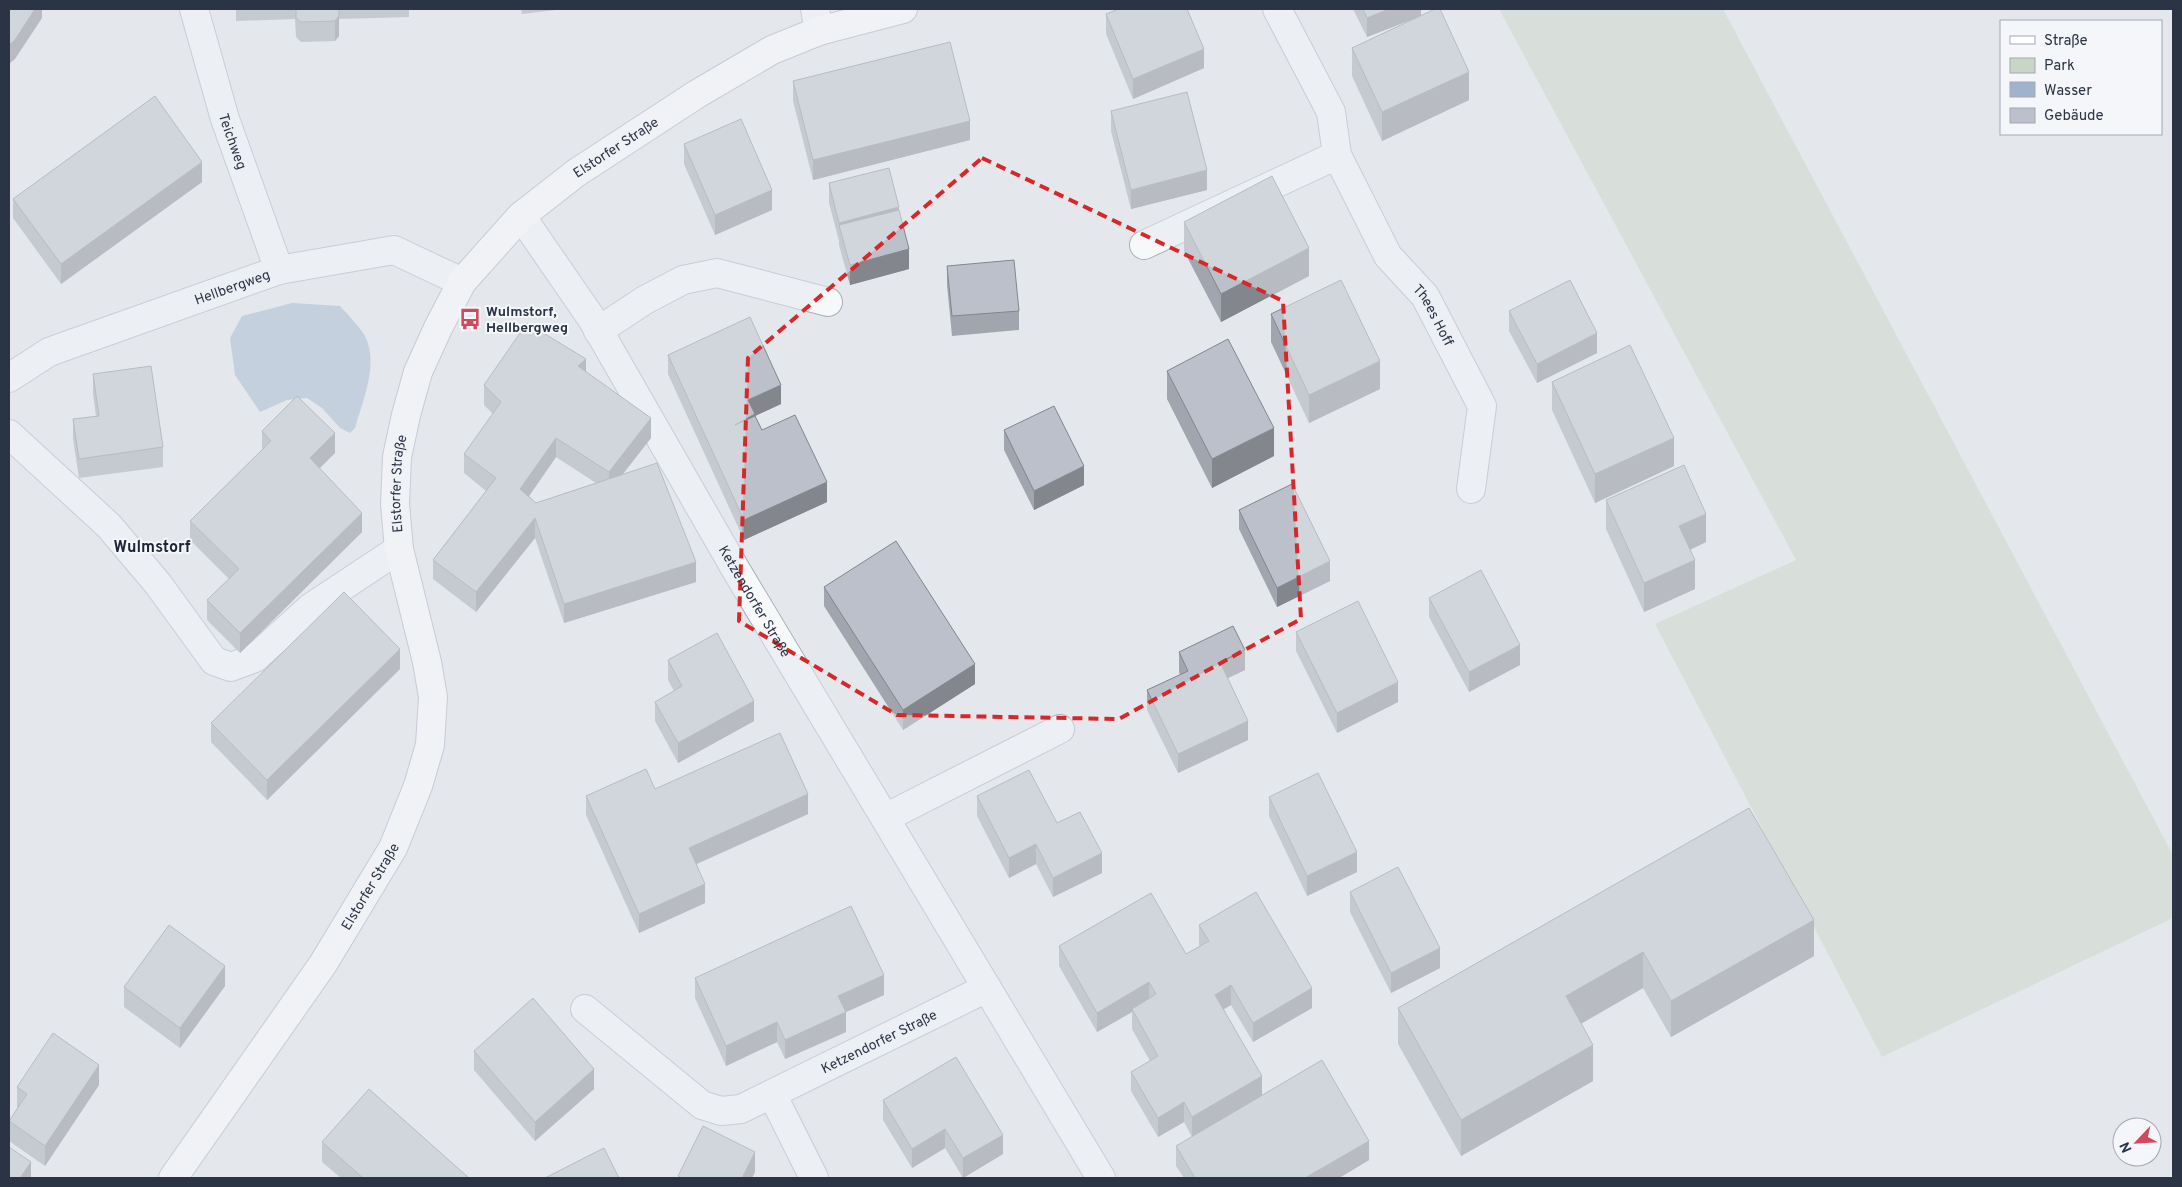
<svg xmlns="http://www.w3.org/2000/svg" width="2182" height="1187" font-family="Overpass,sans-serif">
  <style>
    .green { fill: #c9d6c5 }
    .water { fill: #9fb4cc }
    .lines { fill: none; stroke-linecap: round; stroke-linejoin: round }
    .minor-casing { stroke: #a9aeb7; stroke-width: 30 }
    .major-casing { stroke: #a3abb8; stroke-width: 30 }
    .minor { stroke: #f7f8fa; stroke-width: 28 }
    .major { stroke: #fff; stroke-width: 28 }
    .wall { fill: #a1a5ae; fill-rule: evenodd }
    .shaded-wall { fill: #83868d }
    .building { fill: #bbc0ca; stroke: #83868d }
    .marked { fill: none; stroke: #d62828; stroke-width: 4; stroke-dasharray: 10 6; stroke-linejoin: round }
    .labels { text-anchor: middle; stroke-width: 4; stroke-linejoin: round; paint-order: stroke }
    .street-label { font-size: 14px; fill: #2b3445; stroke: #f4f6f9 }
    .poi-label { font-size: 14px; font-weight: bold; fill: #2b3445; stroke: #f4f6f9; text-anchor: start }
    .quarter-label { font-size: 16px; font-weight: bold; fill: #1d2536; stroke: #f4f6f9 }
  </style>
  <rect width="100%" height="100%" fill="#e4e7ec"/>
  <path class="green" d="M 1499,9 L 1723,9 L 2173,855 L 2173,918 L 1882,1057 L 1655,624 L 1796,560 Z"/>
  <path class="water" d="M 292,303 L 340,306 C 348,315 359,326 365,336 C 379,364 363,400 355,428 L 350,433 L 340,428 L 322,408 L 307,398 L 287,400 L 260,412 L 235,375 L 230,338 L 242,316 Z"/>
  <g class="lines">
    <g class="minor-casing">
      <g id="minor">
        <path id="s1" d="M 194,9 L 225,119 L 279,270"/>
        <path d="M 815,9 L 819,31"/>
        <path id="s2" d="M 1277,9 L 1331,112 L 1337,155 L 1388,256 L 1425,296 L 1482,406 L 1471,489"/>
        <path id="s3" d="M 521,216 L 592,319 L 736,570 L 1101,1178"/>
        <path d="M 1144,245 L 1337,155"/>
        <path d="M 598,331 L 645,300 L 683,280 L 717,273 L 828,302"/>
        <path id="s4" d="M 9,378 L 49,352 L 279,270 L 394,250 L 462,282"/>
        <path d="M 9,434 L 109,526 L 158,584 L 214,661 L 231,667 L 255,658 L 310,608 L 399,549"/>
        <path d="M 885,818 L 1060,729"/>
        <path id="s5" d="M 585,1009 L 702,1105 L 721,1111 L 741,1109 L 987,988"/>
        <path d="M 772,1094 L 814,1178"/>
      </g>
    </g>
    <g class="major-casing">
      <g id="major">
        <path id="s6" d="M 173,1178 L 323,964 L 393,848 L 418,786 L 430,745 L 433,697 L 427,662 L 399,549 L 395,504 L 397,457 L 406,415 L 418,372 L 438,328 L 462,282 L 521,216 L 576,173 L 697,94 L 772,50 L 819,31 L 903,9"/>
      </g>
    </g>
    <use href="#minor" class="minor"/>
    <use href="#major" class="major"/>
  </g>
  <path class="wall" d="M 236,9 L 409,9 L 409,17 L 339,19 L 339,36 L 335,41 L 301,42 L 296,37 L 295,19 L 236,21 Z
    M 521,9 L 564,9 L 522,14 Z
    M 1353,9 L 1421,9 L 1421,16 L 1469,100 L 1382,141 L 1352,76 L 1352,48 L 1418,17 L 1367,37 Z
    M 1106,14 L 1204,68 L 1133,99 L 1106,34 Z
    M 793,81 L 970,140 L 813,180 L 793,101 Z
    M 1111,111 L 1207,190 L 1131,209 L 1111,131 Z
    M 684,144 L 772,210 L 715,235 L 684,164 Z
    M 202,182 L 61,284 L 13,218 L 13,199 Z
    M 829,183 L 899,211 L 909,269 L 850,285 L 839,245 L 839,241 L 829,203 Z
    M 1184,222 L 1309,276 L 1221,322 L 1184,251 Z
    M 947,266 L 1019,311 L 1019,330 L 952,336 L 947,285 Z
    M 1509,311 L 1597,353 L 1537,383 L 1509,331 Z
    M 1271,314 L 1380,389 L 1309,423 L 1271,342 Z
    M 668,355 L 781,404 L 755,416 L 762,430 L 827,502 L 744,540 L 668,374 Z
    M 586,371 L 651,438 L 622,474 L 696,582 L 564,623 L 535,538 L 476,612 L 433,579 L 433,560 L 486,491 L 464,473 L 464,454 L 493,414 L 484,405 L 484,385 ZM 556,457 L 596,483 L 536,503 L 529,496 Z
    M 1167,371 L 1274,456 L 1212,488 L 1167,399 Z
    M 93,374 L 163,447 L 163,467 L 79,478 L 73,439 L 73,419 L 96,416 L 93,394 Z
    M 1552,382 L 1674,466 L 1595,503 L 1552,410 Z
    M 1004,430 L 1084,485 L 1034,510 L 1004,450 Z
    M 262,431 L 335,453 L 319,468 L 362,532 L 240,653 L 207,620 L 207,600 L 229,579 L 190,540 L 190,521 L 262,450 Z
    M 1606,500 L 1706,542 L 1690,550 L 1695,589 L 1644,612 L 1606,529 Z
    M 1239,510 L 1330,581 L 1277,607 L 1239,529 Z
    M 824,587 L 975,684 L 903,730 L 824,606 Z
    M 1429,598 L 1520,665 L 1469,692 L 1429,617 Z
    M 1296,632 L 1398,702 L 1337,733 L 1296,651 Z
    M 1179,652 L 1245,670 L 1227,678 L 1248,740 L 1178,773 L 1147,710 L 1147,690 L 1180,675 L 1179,672 Z
    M 668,660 L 754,721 L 678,763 L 655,721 L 655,702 L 674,691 L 668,680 Z
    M 400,669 L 267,800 L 211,742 L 211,723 Z
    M 655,789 L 808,814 L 697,864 L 705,903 L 639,933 L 586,815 L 586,796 Z
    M 977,796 L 1057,823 L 1102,873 L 1053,897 L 1036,864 L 1009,878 L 977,816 Z
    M 1269,797 L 1357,872 L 1307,896 L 1269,816 Z
    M 1749,808 L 1814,956 L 1671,1037 L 1643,988 L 1581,1024 L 1593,1081 L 1461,1156 L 1398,1044 L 1398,1008 Z
    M 1350,892 L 1440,968 L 1391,993 L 1350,912 Z
    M 1199,925 L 1312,1008 L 1253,1042 L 1231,1005 L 1224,1009 L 1262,1095 L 1369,1160 L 1339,1178 L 1184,1178 L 1176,1166 L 1176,1146 L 1192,1137 L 1184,1122 L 1158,1137 L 1131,1091 L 1131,1072 L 1150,1061 L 1132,1029 L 1132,1012 L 1097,1032 L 1059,966 L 1059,946 L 1186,954 L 1200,946 L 1199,945 Z
    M 695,978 L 884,995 L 846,1012 L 846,1032 L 785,1059 L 777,1042 L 726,1066 L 695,998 Z
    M 225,986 L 180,1048 L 124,1007 L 124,987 Z
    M 474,1051 L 594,1089 L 535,1141 L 474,1070 Z
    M 99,1085 L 45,1166 L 9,1141 L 9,1121 L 18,1108 L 17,1107 L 17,1087 Z
    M 883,1100 L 1003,1154 L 963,1178 L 945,1148 L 912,1168 L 883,1120 Z
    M 322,1142 L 469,1178 L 341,1178 L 322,1162 Z"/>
  <path class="shaded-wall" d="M 35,9 L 42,9 L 42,18 L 15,59 L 9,64 L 9,45 Z
    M 1389,9 L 1421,9 L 1421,16 L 1367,37 L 1367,18 Z
    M 339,16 L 339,36 L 335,41 L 335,21 Z
    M 1204,49 L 1204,68 L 1133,99 L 1133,79 Z
    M 1469,72 L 1469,100 L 1382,141 L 1382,112 Z
    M 970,121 L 970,140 L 813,180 L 813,160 Z
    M 202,162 L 202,182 L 61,284 L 61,264 Z
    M 1207,170 L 1207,190 L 1131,209 L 1131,190 Z
    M 772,190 L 772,210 L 715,235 L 715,215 Z
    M 899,207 L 899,227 L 839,227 L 839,223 Z
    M 1309,248 L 1309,276 L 1221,322 L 1221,294 Z
    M 909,249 L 909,269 L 850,285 L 850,265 Z
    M 1597,333 L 1597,353 L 1537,383 L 1537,364 Z
    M 586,359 L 586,378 L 578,366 Z
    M 1380,361 L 1380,389 L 1309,423 L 1309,395 Z
    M 781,385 L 781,404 L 755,416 L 735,445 L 748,400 Z
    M 651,418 L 651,438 L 609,492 L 609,472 Z
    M 1274,428 L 1274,456 L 1212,488 L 1212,459 Z
    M 335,433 L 335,453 L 310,478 L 310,458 Z
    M 556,438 L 556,457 L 520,509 L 520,489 Z
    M 1674,438 L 1674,466 L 1595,503 L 1595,474 Z
    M 1084,466 L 1084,485 L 1034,510 L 1034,491 Z
    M 827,482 L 827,502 L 744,540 L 744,520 Z
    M 362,513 L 362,532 L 240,653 L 240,633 Z
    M 1706,514 L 1706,542 L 1679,555 L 1679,526 Z
    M 535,518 L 535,538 L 476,612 L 476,592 Z
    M 1695,560 L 1695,589 L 1644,612 L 1644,583 Z
    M 1330,561 L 1330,581 L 1277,607 L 1277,588 Z
    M 696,562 L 696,582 L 564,623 L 564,604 Z
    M 1520,645 L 1520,665 L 1469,692 L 1469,672 Z
    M 400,649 L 400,669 L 267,800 L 267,780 Z
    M 1245,650 L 1245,670 L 1220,682 L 1220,662 Z
    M 975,664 L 975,684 L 903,730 L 903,710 Z
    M 1398,682 L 1398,702 L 1337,733 L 1337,713 Z
    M 754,701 L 754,721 L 678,763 L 678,743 Z
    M 1248,721 L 1248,740 L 1178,773 L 1178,754 Z
    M 808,794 L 808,814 L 689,867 L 689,848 Z
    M 1036,844 L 1036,864 L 1009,878 L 1009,858 Z
    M 1357,852 L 1357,872 L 1307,896 L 1307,876 Z
    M 1102,853 L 1102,873 L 1053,897 L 1053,878 Z
    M 705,884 L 705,903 L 639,933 L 639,914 Z
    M 1814,920 L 1814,956 L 1671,1037 L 1671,1001 Z
    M 1440,948 L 1440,968 L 1391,993 L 1391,973 Z
    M 1643,952 L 1643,988 L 1566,1032 L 1566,996 Z
    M 225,966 L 225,986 L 180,1048 L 180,1028 Z
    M 884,975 L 884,995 L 846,1012 L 846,1032 L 785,1059 L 785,1040 L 838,996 Z
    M 1149,982 L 1149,1002 L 1132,1009 L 1132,1012 L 1097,1032 L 1097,1013 Z
    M 1231,985 L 1231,1005 L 1215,1014 L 1215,995 Z
    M 1312,988 L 1312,1008 L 1253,1042 L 1253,1023 Z
    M 777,1022 L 777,1042 L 726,1066 L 726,1046 Z
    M 1593,1045 L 1593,1081 L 1461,1156 L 1461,1120 Z
    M 99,1065 L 99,1085 L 45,1166 L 45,1146 Z
    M 594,1069 L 594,1089 L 535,1141 L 535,1122 Z
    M 1262,1076 L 1262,1096 L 1192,1137 L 1192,1117 Z
    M 1184,1102 L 1184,1122 L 1158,1137 L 1158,1118 Z
    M 945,1129 L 945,1148 L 912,1168 L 912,1149 Z
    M 1003,1135 L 1003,1154 L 963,1178 L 963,1158 Z
    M 1369,1141 L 1369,1160 L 1339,1178 L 1305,1178 Z
    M 755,1152 L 755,1172 L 752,1178 L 742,1178 Z
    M 31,1162 L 31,1178 L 20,1178 Z"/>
  <path class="building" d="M 9,9 L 35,9 L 15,40 L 9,45 Z
    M 296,9 L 339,9 L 339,16 L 335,21 L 301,22 L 296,18 Z
    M 1119,9 L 1187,9 L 1204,49 L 1133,79 L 1106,14 Z
    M 1363,9 L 1389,9 L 1367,18 Z
    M 1435,9 L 1440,9 L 1469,72 L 1382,112 L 1352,48 Z
    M 950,42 L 970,121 L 813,160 L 793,81 Z
    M 1187,92 L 1207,170 L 1131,190 L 1111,111 Z
    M 155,96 L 202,162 L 61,264 L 13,199 Z
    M 741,119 L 772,190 L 715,215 L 684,144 Z
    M 889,168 L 899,207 L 839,223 L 829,183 Z
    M 1272,176 L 1309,248 L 1221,294 L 1184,222 Z
    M 899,210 L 909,249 L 850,265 L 839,225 Z
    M 1014,260 L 1019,311 L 952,316 L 947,266 Z
    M 1341,280 L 1380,361 L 1309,395 L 1271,314 Z
    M 1570,280 L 1597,333 L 1537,364 L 1509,311 Z
    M 750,317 L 781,385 L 748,400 L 755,414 L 735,425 L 755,416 L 762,430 L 795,415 L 827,482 L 744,520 L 668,355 Z
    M 527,323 L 586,359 L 578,366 L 651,418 L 609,472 L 556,438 L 520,489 L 536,503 L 657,463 L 696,562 L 564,604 L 535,518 L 476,592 L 433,560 L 496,478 L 464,454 L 501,402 L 484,385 Z
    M 1228,339 L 1274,428 L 1212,459 L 1167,371 Z
    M 1630,345 L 1674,438 L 1595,474 L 1552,382 Z
    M 151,366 L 163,447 L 79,459 L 73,419 L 99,416 L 93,374 Z
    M 297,396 L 335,433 L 310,458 L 362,513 L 240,633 L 207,600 L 239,569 L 190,521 L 271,441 L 262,431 Z
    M 1054,406 L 1084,466 L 1034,491 L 1004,430 Z
    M 1684,465 L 1706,514 L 1679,526 L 1695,560 L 1644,583 L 1606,500 Z
    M 1292,484 L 1330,561 L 1277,588 L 1239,510 Z
    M 896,541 L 975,664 L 903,710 L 824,587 Z
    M 1481,570 L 1520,645 L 1469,672 L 1429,598 Z
    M 344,592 L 400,649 L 267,780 L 211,723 Z
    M 1358,601 L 1398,682 L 1337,713 L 1296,632 Z
    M 1233,626 L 1245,650 L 1220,662 L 1248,721 L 1178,754 L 1147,690 L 1188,671 L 1179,652 Z
    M 717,633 L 754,701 L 678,743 L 655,702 L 682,686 L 668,660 Z
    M 780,733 L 808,794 L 689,848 L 705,884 L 639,914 L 586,796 L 646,769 L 655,789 Z
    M 1029,770 L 1057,823 L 1080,812 L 1102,853 L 1053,878 L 1036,844 L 1009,858 L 977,796 Z
    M 1318,773 L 1357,852 L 1307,876 L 1269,797 Z
    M 1749,808 L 1814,920 L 1671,1001 L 1643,952 L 1566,996 L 1593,1045 L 1461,1120 L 1398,1008 Z
    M 1398,867 L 1440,948 L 1391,973 L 1350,892 Z
    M 1256,892 L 1312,988 L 1253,1023 L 1231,985 L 1215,995 L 1262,1076 L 1192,1117 L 1184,1102 L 1158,1118 L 1131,1072 L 1158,1056 L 1132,1009 L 1156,994 L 1149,982 L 1097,1013 L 1059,946 L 1151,893 L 1186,954 L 1209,941 L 1199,925 Z
    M 851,906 L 884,975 L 838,996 L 846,1012 L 785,1040 L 777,1022 L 726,1046 L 695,978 Z
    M 169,925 L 225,966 L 180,1028 L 124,987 Z
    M 533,998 L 594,1069 L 535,1122 L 474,1051 Z
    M 53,1033 L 99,1065 L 45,1146 L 9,1121 L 27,1094 L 17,1087 Z
    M 956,1057 L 1003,1135 L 963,1158 L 945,1129 L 912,1149 L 883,1100 Z
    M 1322,1060 L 1369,1141 L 1305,1178 L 1195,1178 L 1176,1146 Z
    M 369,1089 L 469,1178 L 363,1178 L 322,1142 Z
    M 703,1126 L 755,1152 L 742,1178 L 682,1178 L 678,1176 Z
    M 9,1147 L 31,1162 L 20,1178 L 9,1178 Z
    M 604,1148 L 619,1178 L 545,1178 Z"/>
  <path d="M0 0H2182V1187H0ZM 982,158 L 1283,301 L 1301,619 L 1119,719 L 897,715 L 739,621 L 748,358 Z" fill="#e4e7ec" fill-opacity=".55" fill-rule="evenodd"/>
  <path class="marked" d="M 982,158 L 1283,301 L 1301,619 L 1119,719 L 897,715 L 739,621 L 748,358 Z"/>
  <defs>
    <g id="bus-bare" transform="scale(1.725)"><path d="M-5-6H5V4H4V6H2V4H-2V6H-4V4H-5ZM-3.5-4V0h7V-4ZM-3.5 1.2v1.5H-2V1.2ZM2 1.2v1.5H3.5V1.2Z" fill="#d1495b" stroke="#f4f6f9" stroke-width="2.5" paint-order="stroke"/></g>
  </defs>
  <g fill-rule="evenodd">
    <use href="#bus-bare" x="470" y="319"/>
  </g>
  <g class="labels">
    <g class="street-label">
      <text dy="5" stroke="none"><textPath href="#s1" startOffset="138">Teichweg</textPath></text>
      <text dy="5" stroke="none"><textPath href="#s6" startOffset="1192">Elstorfer Straße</textPath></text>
      <text dy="5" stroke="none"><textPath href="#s4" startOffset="242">Hellbergweg</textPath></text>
      <text dy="5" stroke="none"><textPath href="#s2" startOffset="348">Thees Hoff</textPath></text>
      <text dy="5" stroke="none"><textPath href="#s6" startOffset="772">Elstorfer Straße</textPath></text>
      <text dy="5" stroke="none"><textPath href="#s3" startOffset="451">Ketzendorfer Straße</textPath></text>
      <text dy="5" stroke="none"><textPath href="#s6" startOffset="352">Elstorfer Straße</textPath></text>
      <text dy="5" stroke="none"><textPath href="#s5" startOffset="345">Ketzendorfer Straße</textPath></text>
    </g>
    <g class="poi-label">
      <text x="486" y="316">Wulmstorf,<tspan x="486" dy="16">Hellbergweg</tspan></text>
    </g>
    <g class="quarter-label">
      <text x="152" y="552">Wulmstorf</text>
    </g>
  </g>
  <rect width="2182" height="1187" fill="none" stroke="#2b3445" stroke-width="20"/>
  <rect x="2000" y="20" width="162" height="115" fill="#f4f6f9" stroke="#a4a8b1"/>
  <rect x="2010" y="36" width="25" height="8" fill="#ffffff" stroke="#a4a8b1"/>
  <text x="2044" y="45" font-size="15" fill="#2b3445">Straße</text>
  <rect x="2010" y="58" width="25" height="15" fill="#c9d6c5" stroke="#a4a8b1"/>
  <text x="2044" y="70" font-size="15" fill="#2b3445">Park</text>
  <rect x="2010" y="82" width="25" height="15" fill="#9fb4cc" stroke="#a4a8b1"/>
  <text x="2044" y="95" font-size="15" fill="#2b3445">Wasser</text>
  <rect x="2010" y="108" width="25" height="15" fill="#bbc0ca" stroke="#a4a8b1"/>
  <text x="2044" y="120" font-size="15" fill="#2b3445">Gebäude</text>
  <g transform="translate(2137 1142) rotate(245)"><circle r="24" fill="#f4f6f9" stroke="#a4a8b1"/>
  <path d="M0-4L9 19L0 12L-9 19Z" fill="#d1495b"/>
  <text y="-8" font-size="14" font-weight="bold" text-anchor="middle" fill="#2b3445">N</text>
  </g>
</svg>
